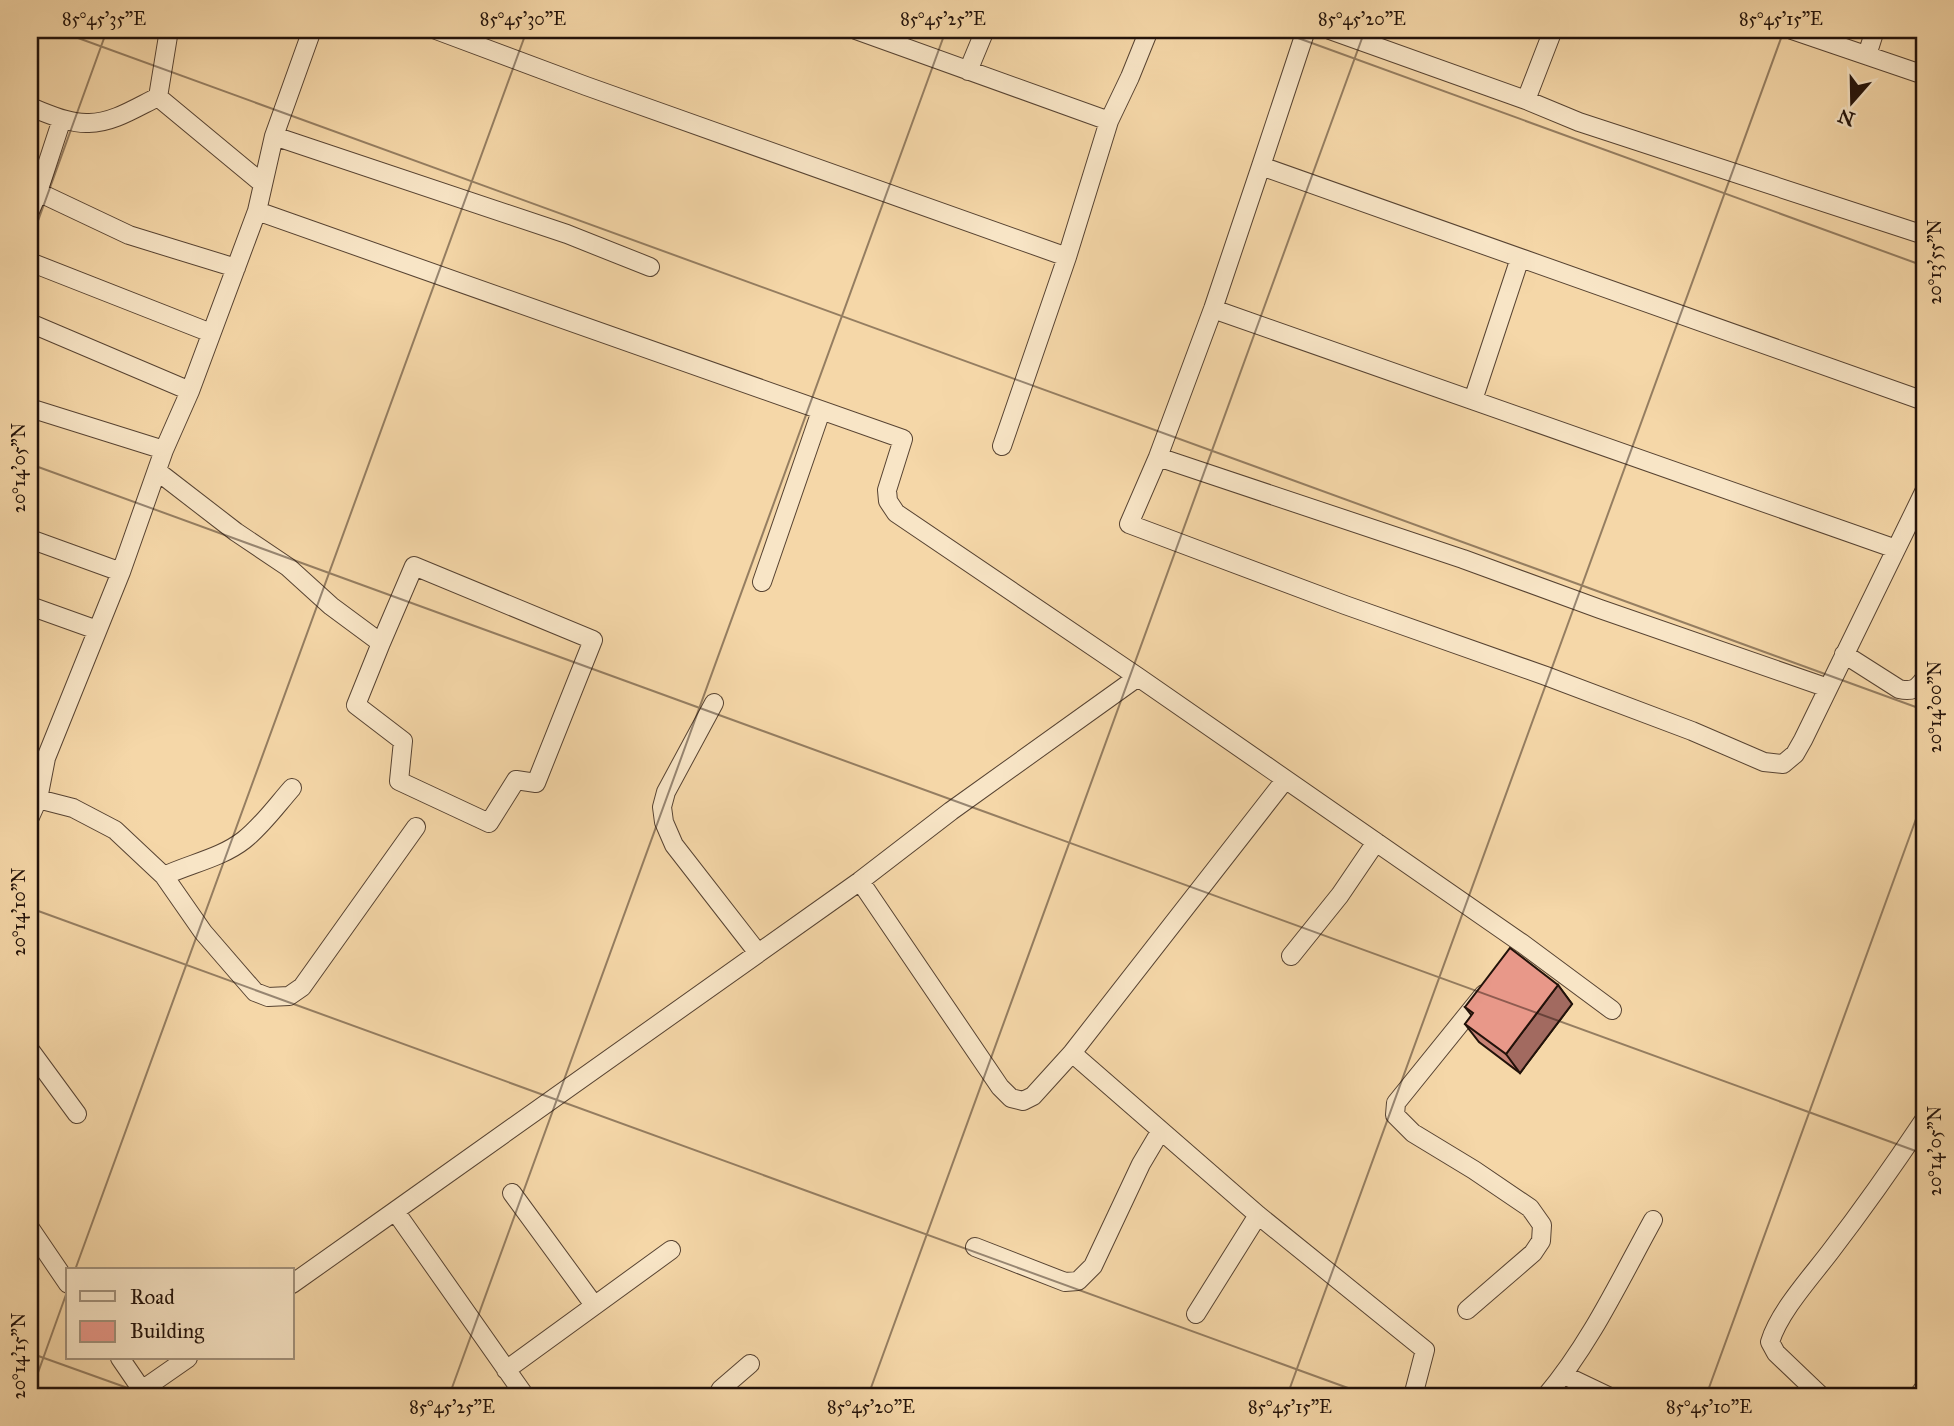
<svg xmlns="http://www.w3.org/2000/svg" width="1954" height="1426" font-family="'IM FELL Great Primer',serif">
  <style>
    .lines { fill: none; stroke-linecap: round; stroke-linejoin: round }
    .minor-casing { stroke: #574332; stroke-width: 20 }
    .minor { stroke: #f8e5c6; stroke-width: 18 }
    .wall { fill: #c88376; stroke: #22120a; stroke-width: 2 }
    .shaded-wall { fill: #a26a60; stroke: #22120a; stroke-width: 2 }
    .building { fill: #e89889; stroke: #22120a; stroke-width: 2 }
    .ticks { fill: none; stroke: #22120a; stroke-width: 2; stroke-opacity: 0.45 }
    .neatline { fill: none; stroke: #22120a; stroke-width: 2.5 }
    .ticks-label { font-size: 18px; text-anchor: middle; fill: #22120a }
  </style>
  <rect width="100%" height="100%" fill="#f5d7a8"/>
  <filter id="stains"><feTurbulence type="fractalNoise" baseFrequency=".00286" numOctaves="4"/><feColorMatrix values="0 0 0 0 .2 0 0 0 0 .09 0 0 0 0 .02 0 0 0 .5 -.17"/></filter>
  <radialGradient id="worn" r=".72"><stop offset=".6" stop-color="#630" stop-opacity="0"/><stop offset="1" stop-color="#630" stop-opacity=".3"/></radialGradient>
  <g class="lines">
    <g class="minor-casing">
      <path id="minor" d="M 169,30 L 158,97 L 263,184
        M 436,30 L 586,86 L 1067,257
        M 856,30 L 1109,121
        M 1330,30 L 1526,100 L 1579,122 L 1924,235
        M 1792,30 L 1924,75
        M 1867,55 L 1875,30
        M 968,71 L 985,30
        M 1526,100 L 1553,30
        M 30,107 C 49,114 69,124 89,123 C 113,123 137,107 158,97
        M 274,136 L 567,234 L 650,267
        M 1261,166 L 1306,30
        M 38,192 L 129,235 L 236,268
        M 30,211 L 38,192 L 62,119
        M 257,211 L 903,439 L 887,490 L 888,501 L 896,513 L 1138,677 L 1523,944 L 1612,1010
        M 30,262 L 211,333
        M 1213,309 L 1896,549
        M 30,323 L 190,391
        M 1473,400 L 1520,258
        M 30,408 L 164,450
        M 1002,446 L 1067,257 L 1109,121 L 1130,77 L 1149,30
        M 1158,457 L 1213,309 L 1261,166 L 1924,401
        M 157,471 L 236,532 L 288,567 L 331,606 L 381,643 L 356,705 L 403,741 L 399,781 L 489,823 L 516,780 L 536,783 L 593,640 L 414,566 L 381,643
        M 30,539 L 121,572
        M 762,582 L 821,411
        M 30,606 L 97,630
        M 1844,654 L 1899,689 C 1912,692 1917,689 1924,679
        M 1828,688 L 1600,609 L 1463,559 L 1158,457 L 1129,524 L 1345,605 L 1546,676 L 1692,731 L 1764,762 L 1783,764 L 1795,754 L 1803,740 L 1924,492
        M 714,703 L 666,792 L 662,807 L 664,822 L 674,845 L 758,953
        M 38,799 L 73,808 L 115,830 L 164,876 L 203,932 L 255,992 L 268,997 L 289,996 L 302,987 L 416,827
        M 30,817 L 38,799 L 46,758 L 121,572 L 164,450 L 190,391 L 257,211 L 274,136 L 312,30
        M 164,876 C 189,864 221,858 244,840 C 262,826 277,805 292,788
        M 860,881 L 1000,1087 L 1011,1098 L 1023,1101 L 1033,1096 L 1072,1053 L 1285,780
        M 1291,956 L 1340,895 L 1376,842
        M 30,1050 L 77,1114
        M 1072,1053 L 1258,1215 L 1425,1350 L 1413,1396
        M 512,1193 L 594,1305
        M 395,1211 L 860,881 L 951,811 L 1138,677
        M 30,1228 L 68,1284
        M 975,1247 L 1065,1282 L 1078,1281 L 1093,1266 L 1141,1164 L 1160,1132
        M 292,1284 L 395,1211 L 525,1396
        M 1467,1310 L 1533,1253 L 1541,1241 L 1542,1225 L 1530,1208 L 1474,1170 L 1413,1133 L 1395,1115 L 1396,1103 L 1484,994
        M 1196,1314 L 1258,1215
        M 120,1358 L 146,1396
        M 506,1370 L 671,1250
        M 1564,1375 L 1608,1396
        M 142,1390 L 188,1358
        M 717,1396 L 721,1389 L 750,1364
        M 1546,1396 C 1590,1344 1620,1280 1653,1220
        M 1821,1396 L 1776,1353 L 1770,1342 C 1779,1312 1811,1277 1830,1252 C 1863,1209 1894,1165 1924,1120
        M 1918,1396 L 1924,1388"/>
    </g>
    <use href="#minor" class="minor"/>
  </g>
  <path class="wall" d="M 1558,985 L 1572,1004 L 1520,1073 L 1479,1042 L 1465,1024 L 1472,1016 L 1465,1007 Z"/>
  <path class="shaded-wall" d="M 1558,985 L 1572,1004 L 1520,1073 L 1506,1054 Z"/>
  <path class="building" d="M 1510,948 L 1558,985 L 1506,1054 L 1465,1024 L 1473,1013 L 1465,1007 Z"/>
  <path class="ticks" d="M 56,30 L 1924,710M 1276,30 L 1924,266M 30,243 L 107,30M 30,464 L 1924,1154M 30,908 L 1370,1396M 75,1270 L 527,30M 30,1353 L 150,1396M 30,1395 L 68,1289M 449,1396 L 946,30M 868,1396 L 1365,30M 1287,1396 L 1784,30M 1706,1396 L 1924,797"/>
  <rect width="1954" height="1426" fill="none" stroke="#f5d7a8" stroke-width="77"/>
  <rect x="66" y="1268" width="228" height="91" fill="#f8e5c6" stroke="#a2917b" stroke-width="2"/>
  <rect x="80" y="1291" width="35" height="10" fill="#f8e5c6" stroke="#a2917b" stroke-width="2"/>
  <text x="130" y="1304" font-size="21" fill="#22120a">Road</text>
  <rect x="80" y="1321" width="35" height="21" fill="#e89889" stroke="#a2917b" stroke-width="2"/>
  <text x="130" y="1338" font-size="21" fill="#22120a">Building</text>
  <g transform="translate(1852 102) rotate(200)" stroke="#f8e5c6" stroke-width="5" paint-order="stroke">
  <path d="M0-5L12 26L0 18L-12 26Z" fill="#22120a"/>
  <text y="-10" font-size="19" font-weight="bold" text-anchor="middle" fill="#22120a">N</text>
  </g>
  <rect x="38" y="38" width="1878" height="1350" class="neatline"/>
  <g class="ticks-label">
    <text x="104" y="25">85°45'35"E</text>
    <text x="523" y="25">85°45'30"E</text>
    <text x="943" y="25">85°45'25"E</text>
    <text x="1362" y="25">85°45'20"E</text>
    <text x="1781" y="25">85°45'15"E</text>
    <text transform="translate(1935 262) rotate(-90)" y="6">20°13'55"N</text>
    <text transform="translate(19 468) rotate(-90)" y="6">20°14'05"N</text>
    <text transform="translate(1935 707) rotate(-90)" y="6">20°14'00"N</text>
    <text transform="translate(19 912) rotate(-90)" y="6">20°14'10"N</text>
    <text transform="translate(1935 1151) rotate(-90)" y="6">20°14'05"N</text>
    <text transform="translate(19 1356) rotate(-90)" y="6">20°14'15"N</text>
    <text x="452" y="1413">85°45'25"E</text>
    <text x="871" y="1413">85°45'20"E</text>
    <text x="1290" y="1413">85°45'15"E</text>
    <text x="1709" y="1413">85°45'10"E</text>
  </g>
  <rect width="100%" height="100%" filter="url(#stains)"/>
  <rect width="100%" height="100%" fill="url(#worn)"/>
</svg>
